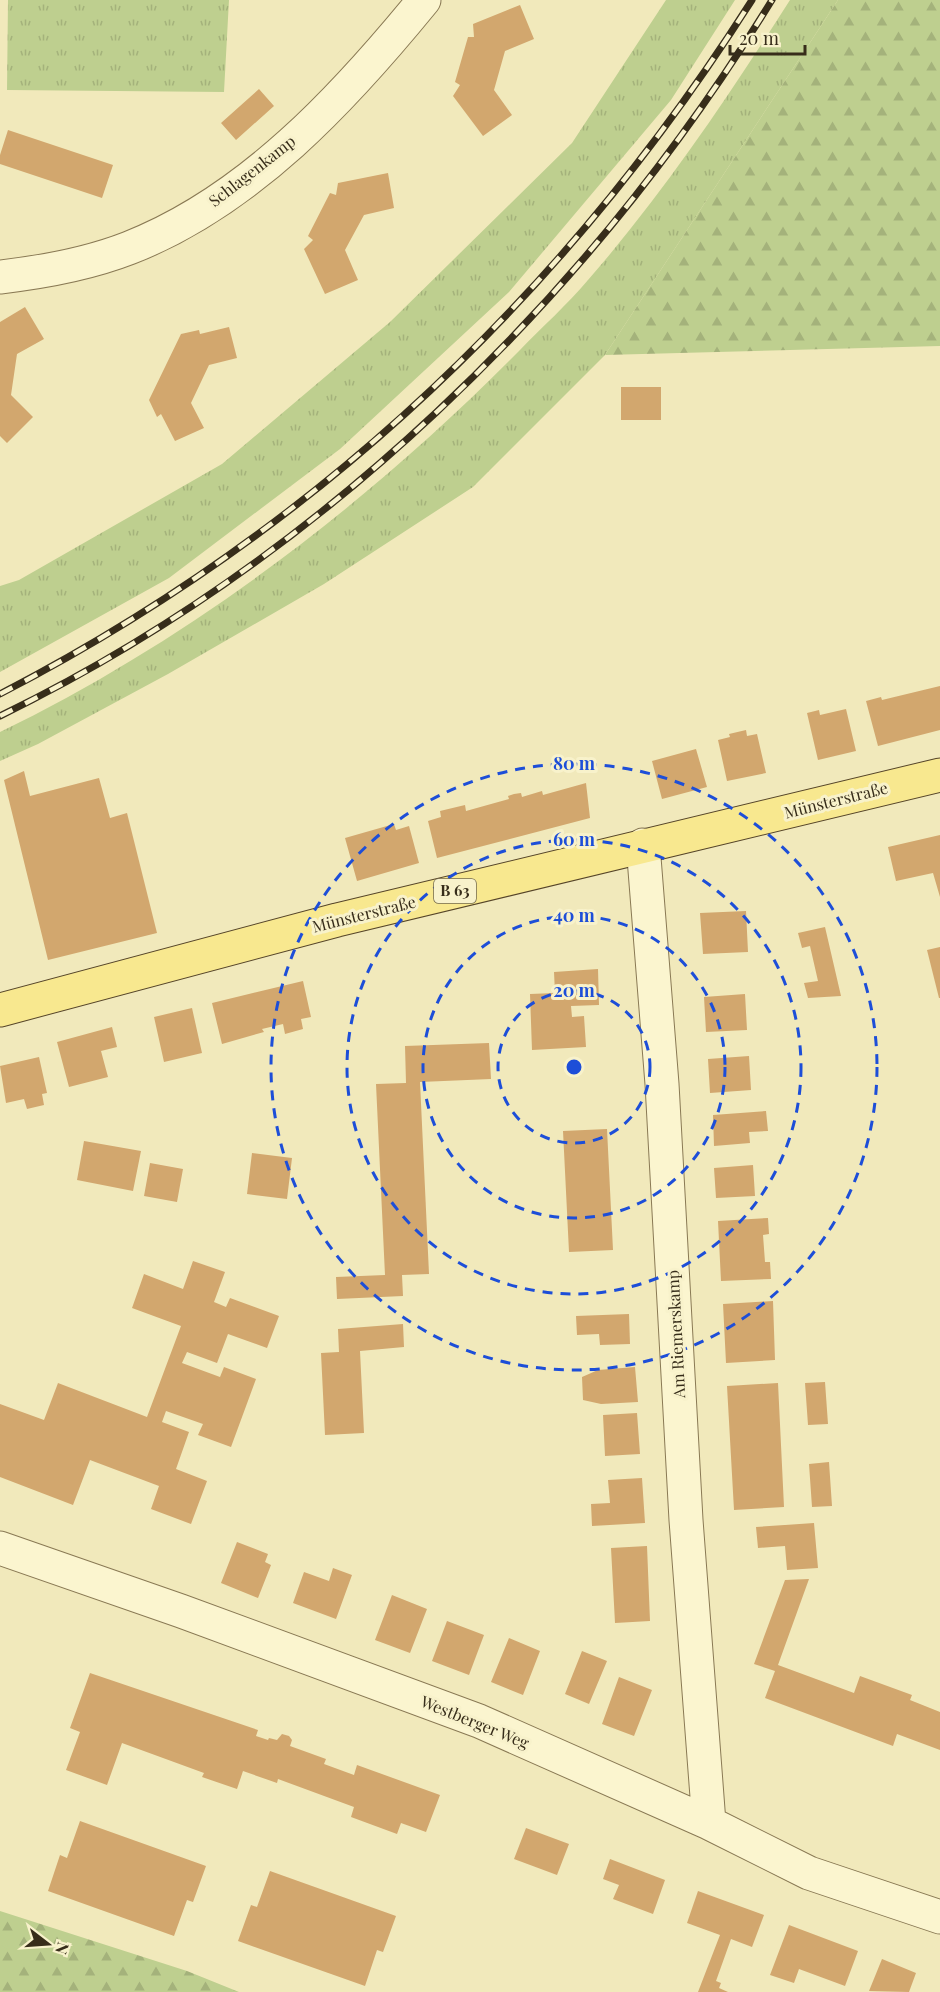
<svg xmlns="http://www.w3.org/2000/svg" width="940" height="1992" font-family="'Playfair Display',serif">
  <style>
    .grass { fill: url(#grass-tufts) }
    .forest { fill: url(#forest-firs) }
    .building { fill: #d2a76e }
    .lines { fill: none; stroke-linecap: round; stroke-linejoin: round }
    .minor-casing { stroke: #897954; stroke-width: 35 }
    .major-casing { stroke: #564529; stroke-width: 35 }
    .minor { stroke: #fbf5cf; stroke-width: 33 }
    .major { stroke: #f8e88f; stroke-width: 33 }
    .rail-casing { stroke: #372d1a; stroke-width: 7 }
    .rail { stroke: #f8f2cb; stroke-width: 4.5; stroke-dasharray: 14; stroke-linecap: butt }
    .ring { fill: none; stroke: #1d4ed8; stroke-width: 3; stroke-dasharray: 10 8 }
    .labels { text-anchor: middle; stroke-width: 6; stroke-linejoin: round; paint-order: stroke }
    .shield { fill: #f8f2cb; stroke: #71684f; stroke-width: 1.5 }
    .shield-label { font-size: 15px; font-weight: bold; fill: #372d1a }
    .street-label { font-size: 16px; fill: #372d1a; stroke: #f8f2cb }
    .centre { fill: #1d4ed8; stroke: #f8f2cb; stroke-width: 3 }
    .ring-label { font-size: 18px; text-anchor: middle; font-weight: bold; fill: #1d4ed8; stroke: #f8f2cb; stroke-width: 6; stroke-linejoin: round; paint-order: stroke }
  </style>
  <defs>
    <pattern id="grass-tufts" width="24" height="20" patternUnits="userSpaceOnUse" patternTransform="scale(1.5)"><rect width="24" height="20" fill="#becf8f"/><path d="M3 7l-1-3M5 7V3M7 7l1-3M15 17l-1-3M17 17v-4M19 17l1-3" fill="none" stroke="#a4b27b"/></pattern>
    <pattern id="forest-firs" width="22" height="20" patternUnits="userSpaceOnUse" patternTransform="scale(1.5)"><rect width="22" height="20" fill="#becf8f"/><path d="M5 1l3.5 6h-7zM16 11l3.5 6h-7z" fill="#a4b27b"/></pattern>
  </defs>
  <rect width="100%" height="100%" fill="#f1e9bb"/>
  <path class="grass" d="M 8,0 L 229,0 L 224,92 L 7,90 Z
    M 666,0 L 735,0 L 671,100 L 509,292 L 340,449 L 169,578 L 0,672 L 0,586 L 19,580 L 222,464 L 390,322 L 572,143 Z
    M 790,0 L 838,0 L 605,355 L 473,487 L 324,584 L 168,674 L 38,744 L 0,761 L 0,732 C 193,638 369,503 519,351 C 542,327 567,305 588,280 C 664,193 728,97 790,0 Z"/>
  <path class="forest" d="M 838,0 L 940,0 L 940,346 L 605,355 Z
    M 0,1911 L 187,1971 L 239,1992 L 0,1992 Z"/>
  <path class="building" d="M 520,5 L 534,39 L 505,51 L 494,90 L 512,115 L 483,136 L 453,96 L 460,85 L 455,82 L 468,37 L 474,37 L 473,24 Z
    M 259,89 L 274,106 L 236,140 L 221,123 Z
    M 8,130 L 113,165 L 102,198 L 0,164 L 0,155 Z
    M 388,173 L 394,208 L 364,215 L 345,250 L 358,280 L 325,294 L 304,249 L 313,240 L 308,236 L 330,193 L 336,195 L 338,183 Z
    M 25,307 L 44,339 L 17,354 L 11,395 L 33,417 L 7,443 L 0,436 L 0,322 Z
    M 229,327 L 237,358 L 209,365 L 191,403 L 204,428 L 175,441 L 161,414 L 157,417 L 149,400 L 181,334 L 199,330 L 200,334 Z
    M 621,387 L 661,387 L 661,420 L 621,420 Z
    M 940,686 L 940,730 L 878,746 L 866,701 L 881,697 L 882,700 Z
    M 846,709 L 856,751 L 818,760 L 807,713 L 819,710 L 820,715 Z
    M 746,730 L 747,736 L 757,734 L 766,773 L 727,781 L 718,740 L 730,737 L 729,734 Z
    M 696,749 L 707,787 L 662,799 L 652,761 Z
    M 24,771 L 30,796 L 99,778 L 110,818 L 127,813 L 157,933 L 48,960 L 4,780 Z
    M 586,783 L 590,818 L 437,858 L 428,821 L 441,817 L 440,811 L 465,805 L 466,811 L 509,799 L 508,796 L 514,794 L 521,793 L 522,797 L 542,791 L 543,795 Z
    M 394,824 L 396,830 L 409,826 L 419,863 L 357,881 L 345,838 Z
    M 940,835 L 940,897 L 933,873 L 896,881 L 888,847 Z
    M 746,911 L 748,952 L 703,954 L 700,913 Z
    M 825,927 L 841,996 L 808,998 L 804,983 L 818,981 L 810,946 L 802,948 L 798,933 Z
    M 940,947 L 940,998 L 939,998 L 927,950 Z
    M 598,969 L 599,1005 L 571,1006 L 572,1017 L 584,1016 L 586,1047 L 532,1050 L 530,994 L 555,993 L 554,972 Z
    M 303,981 L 311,1017 L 301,1019 L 303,1029 L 285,1034 L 283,1024 L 262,1029 L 264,1032 L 222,1044 L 212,1003 Z
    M 745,994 L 747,1030 L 706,1032 L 704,997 Z
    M 192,1008 L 202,1053 L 164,1062 L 154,1017 Z
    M 112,1027 L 117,1047 L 101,1051 L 108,1077 L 69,1087 L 57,1042 Z
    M 489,1043 L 491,1079 L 420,1082 L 429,1274 L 402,1275 L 403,1296 L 337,1299 L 336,1277 L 385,1275 L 376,1084 L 406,1083 L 405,1046 Z
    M 749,1056 L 751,1090 L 710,1093 L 708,1059 Z
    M 39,1057 L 47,1093 L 42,1094 L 44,1105 L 27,1109 L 24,1099 L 6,1103 L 0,1066 Z
    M 766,1111 L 768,1131 L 749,1132 L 750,1143 L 714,1146 L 713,1115 Z
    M 607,1129 L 613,1250 L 569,1252 L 563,1131 Z
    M 84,1141 L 141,1151 L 133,1191 L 77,1180 Z
    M 252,1153 L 292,1158 L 287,1199 L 247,1194 Z
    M 150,1163 L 183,1169 L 177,1202 L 144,1196 Z
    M 753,1165 L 755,1196 L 716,1198 L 714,1168 Z
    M 768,1218 L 769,1234 L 763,1235 L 765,1262 L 770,1262 L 771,1279 L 721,1281 L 718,1221 Z
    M 193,1261 L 225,1272 L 214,1302 L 226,1307 L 230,1298 L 279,1316 L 267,1348 L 228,1334 L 217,1363 L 187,1352 L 182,1363 L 220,1377 L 224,1367 L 256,1379 L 231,1447 L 198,1435 L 203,1424 L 166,1411 L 162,1422 L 189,1432 L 176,1469 L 207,1481 L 191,1524 L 151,1509 L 159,1486 L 90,1460 L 73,1505 L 0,1477 L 0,1404 L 44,1420 L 58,1383 L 147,1417 L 181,1326 L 132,1308 L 144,1274 L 183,1289 Z
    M 773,1301 L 775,1360 L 726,1363 L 723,1304 Z
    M 629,1314 L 630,1344 L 600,1345 L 599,1334 L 577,1335 L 576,1316 Z
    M 403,1324 L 404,1347 L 360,1351 L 364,1433 L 325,1435 L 321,1353 L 339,1352 L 338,1329 Z
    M 635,1367 L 638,1402 L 601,1404 L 583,1400 L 582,1377 L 598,1370 Z
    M 825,1382 L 828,1424 L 808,1425 L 805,1383 Z
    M 778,1383 L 784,1507 L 734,1510 L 727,1386 Z
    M 637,1413 L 640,1454 L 605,1456 L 603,1415 Z
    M 829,1462 L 832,1506 L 812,1507 L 809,1464 Z
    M 642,1478 L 645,1523 L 592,1526 L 591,1504 L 610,1503 L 608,1480 Z
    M 814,1523 L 818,1568 L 787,1570 L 785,1546 L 758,1548 L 756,1527 Z
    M 237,1542 L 268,1554 L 265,1562 L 271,1565 L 258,1598 L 221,1583 Z
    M 647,1546 L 650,1621 L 615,1623 L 611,1548 Z
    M 333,1568 L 352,1575 L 336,1619 L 293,1603 L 304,1572 L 329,1581 Z
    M 809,1579 L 778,1665 L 854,1693 L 860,1676 L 912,1695 L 910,1700 L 940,1712 L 940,1750 L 897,1734 L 893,1746 L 765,1698 L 775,1671 L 754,1664 L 785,1580 Z
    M 392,1595 L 427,1609 L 410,1653 L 375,1640 Z
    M 447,1621 L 484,1635 L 469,1675 L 432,1661 Z
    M 509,1638 L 540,1651 L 523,1695 L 491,1682 Z
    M 582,1651 L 607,1661 L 589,1704 L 565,1694 Z
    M 90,1673 L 258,1730 L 256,1736 L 268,1740 L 269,1738 L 277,1740 L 282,1734 L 289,1736 L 292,1740 L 290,1746 L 326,1759 L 324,1764 L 354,1775 L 357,1765 L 440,1795 L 426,1832 L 401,1823 L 397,1834 L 351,1817 L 354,1807 L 278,1779 L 277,1783 L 243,1771 L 237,1789 L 202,1777 L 204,1773 L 122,1743 L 107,1785 L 66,1770 L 80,1732 L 70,1728 Z
    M 619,1677 L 652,1690 L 634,1736 L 602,1724 Z
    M 80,1821 L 206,1866 L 193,1902 L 187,1900 L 174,1936 L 48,1891 L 60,1855 L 67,1858 Z
    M 526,1828 L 569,1844 L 557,1875 L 514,1859 Z
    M 610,1859 L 665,1880 L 653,1914 L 613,1899 L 619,1885 L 603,1879 Z
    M 270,1871 L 396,1916 L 383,1952 L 377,1950 L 365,1986 L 238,1941 L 251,1905 L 257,1907 Z
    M 698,1891 L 764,1915 L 752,1947 L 731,1939 L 716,1981 L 721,1983 L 719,1988 L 728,1992 L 698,1992 L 720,1935 L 687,1923 Z
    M 789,1925 L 858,1951 L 845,1986 L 799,1969 L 794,1983 L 770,1975 Z
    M 882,1959 L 916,1973 L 909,1992 L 869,1991 Z"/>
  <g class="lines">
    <g class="minor-casing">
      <path id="minor" d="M 0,277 C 44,272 88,264 129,248 C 249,201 344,98 424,0
        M 643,845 L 662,1084 L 686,1520 L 709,1823
        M 0,1548 L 181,1611 L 479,1721 L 709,1823 L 809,1873 L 940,1917"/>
    </g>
    <g class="major-casing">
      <path id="major" d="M 0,1010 L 337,920 L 940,775"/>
    </g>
    <use href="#minor" class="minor"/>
    <use href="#major" class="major"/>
    <g class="rail-casing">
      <path id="rail" d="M 0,694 C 313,532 563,297 752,0
        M 0,716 C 318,561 588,300 772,0"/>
    </g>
    <use href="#rail" class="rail"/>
  </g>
  <g class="ring">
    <circle cx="574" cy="1067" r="76"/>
    <circle cx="574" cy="1067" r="151"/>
    <circle cx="574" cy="1067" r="227"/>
    <circle cx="574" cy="1067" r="303"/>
  </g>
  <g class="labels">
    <rect class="shield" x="434" y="879" width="42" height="24" rx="4.5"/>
    <g class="shield-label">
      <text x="455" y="896">B 63</text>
    </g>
    <g class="street-label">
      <text transform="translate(252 171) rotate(-38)" y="6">Schlagenkamp</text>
      <text transform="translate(836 800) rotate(-14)" y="6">Münsterstraße</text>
      <text transform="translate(364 914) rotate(-14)" y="6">Münsterstraße</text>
      <text transform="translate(676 1334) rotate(-93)" y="6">Am Riemerskamp</text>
      <text transform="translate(475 1722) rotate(22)" y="6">Westberger Weg</text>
    </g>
  </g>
  <circle cx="574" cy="1067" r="9" class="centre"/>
  <g class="ring-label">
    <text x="574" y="770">80 m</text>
    <text x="574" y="846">60 m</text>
    <text x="574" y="922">40 m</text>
    <text x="574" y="997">20 m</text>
  </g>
  <g transform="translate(48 1944) rotate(107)" stroke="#f8f2cb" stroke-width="4.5" paint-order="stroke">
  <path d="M0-4.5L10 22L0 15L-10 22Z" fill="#372d1a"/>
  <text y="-9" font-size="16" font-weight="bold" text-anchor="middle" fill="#372d1a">N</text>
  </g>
  <path d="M730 45v9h75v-9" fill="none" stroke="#372d1a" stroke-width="3"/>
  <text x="739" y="45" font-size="18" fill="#372d1a" stroke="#f8f2cb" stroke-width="4.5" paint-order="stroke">20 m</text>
</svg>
